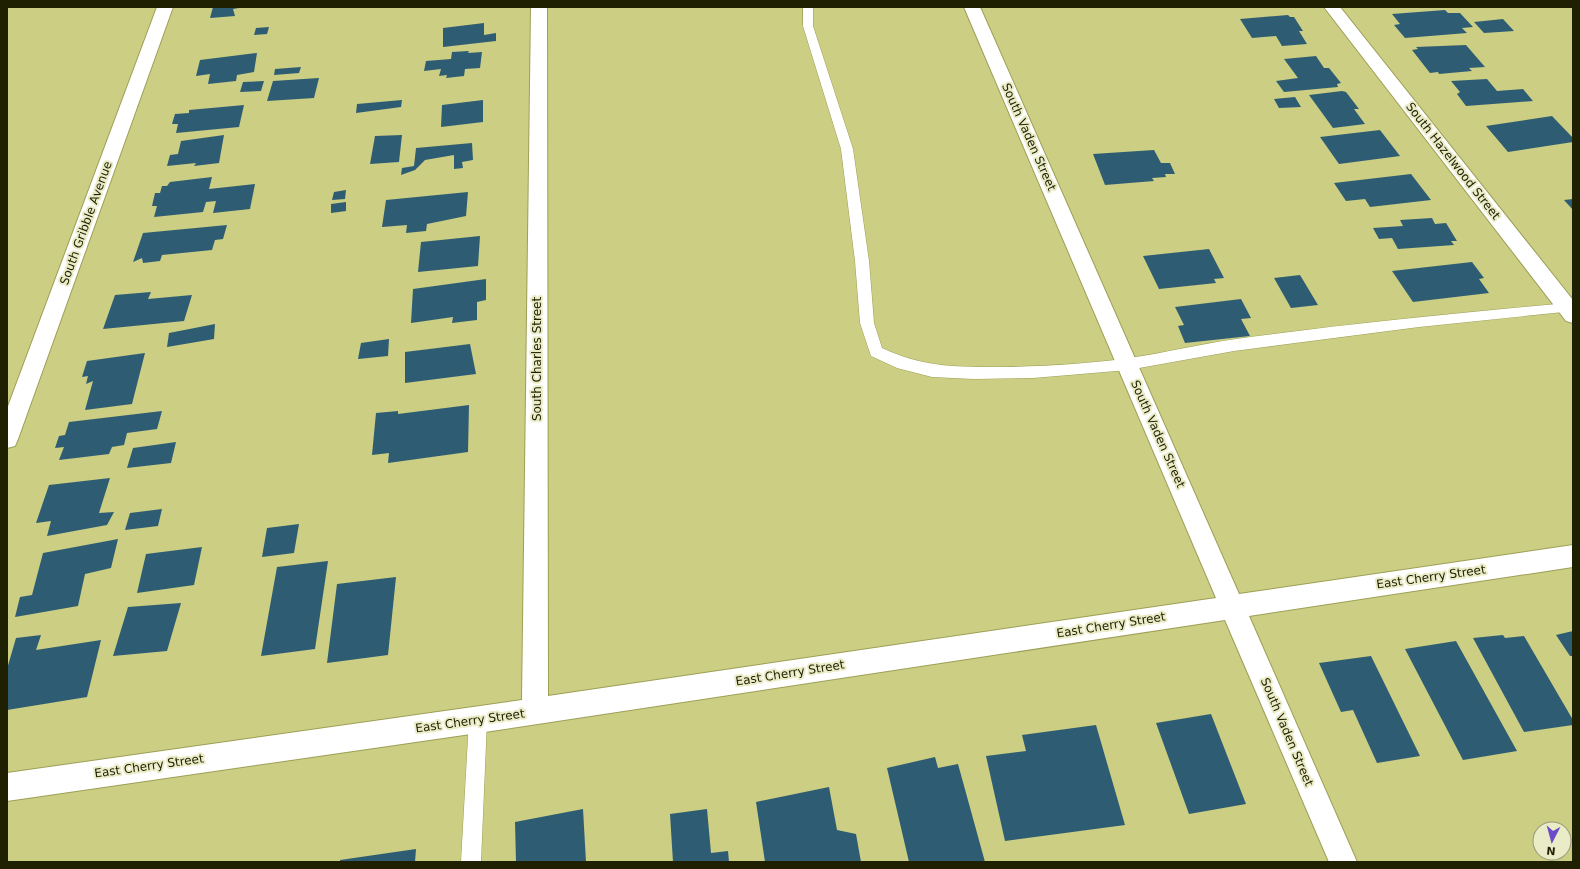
<svg xmlns="http://www.w3.org/2000/svg" width="1580" height="869" font-family="'DejaVu Sans',sans-serif">
  <style>
    .building { fill: #2e5d73 }
    .lines { fill: none; stroke-linecap: round; stroke-linejoin: round }
    .lane-casing { stroke: #9d9f56; stroke-width: 1 }
    .street-casing { stroke: #9d9f56; stroke-width: 2 }
    .lane { fill: #fff; fill-rule: evenodd }
    .street { fill: #fff; fill-rule: evenodd }
    .labels { text-anchor: middle; stroke-width: 4; stroke-linejoin: round; paint-order: stroke }
    .street-label { font-size: 12px; fill: #1f1f02; stroke: #eaecc7 }
  </style>
  <rect width="100%" height="100%" fill="#cbce83"/>
  <path class="building" d="M 213,7 L 239,7 L 239,8 L 233,9 L 235,16 L 210,18 Z
    M 1445,10 L 1448,13 L 1460,13 L 1473,27 L 1462,28 L 1467,33 L 1405,38 L 1394,25 L 1400,24 L 1392,14 Z
    M 1288,15 L 1290,17 L 1294,17 L 1303,31 L 1299,31 L 1307,44 L 1282,46 L 1276,36 L 1252,38 L 1240,19 Z
    M 1503,19 L 1514,31 L 1484,33 L 1474,22 Z
    M 484,23 L 484,35 L 496,33 L 496,41 L 443,47 L 443,28 Z
    M 269,27 L 267,34 L 254,35 L 256,28 Z
    M 1466,45 L 1485,67 L 1469,68 L 1472,71 L 1439,74 L 1438,72 L 1430,73 L 1412,50 L 1418,49 L 1416,47 Z
    M 469,51 L 468,53 L 482,52 L 480,68 L 465,69 L 464,76 L 446,78 L 447,75 L 439,76 L 441,69 L 424,71 L 426,61 L 451,59 L 452,52 Z
    M 257,53 L 254,72 L 237,75 L 236,81 L 208,84 L 210,74 L 196,76 L 200,60 Z
    M 1316,56 L 1324,68 L 1329,68 L 1341,83 L 1337,84 L 1338,87 L 1284,92 L 1276,81 L 1298,78 L 1284,59 Z
    M 301,67 L 299,73 L 274,75 L 275,69 Z
    M 319,78 L 314,98 L 267,101 L 273,81 Z
    M 1487,79 L 1497,91 L 1523,89 L 1533,101 L 1466,106 L 1457,94 L 1460,92 L 1451,81 Z
    M 264,81 L 261,91 L 240,92 L 243,82 Z
    M 1342,91 L 1346,92 L 1359,109 L 1354,109 L 1365,124 L 1333,128 L 1309,95 Z
    M 1295,97 L 1301,107 L 1279,108 L 1274,99 Z
    M 402,100 L 401,107 L 356,113 L 357,104 Z
    M 483,100 L 483,122 L 441,127 L 442,105 Z
    M 244,105 L 239,127 L 176,133 L 178,124 L 172,124 L 175,114 L 189,113 L 189,110 Z
    M 1552,116 L 1573,138 L 1573,142 L 1508,152 L 1486,126 Z
    M 1380,130 L 1400,156 L 1339,164 L 1320,137 Z
    M 224,135 L 219,163 L 194,166 L 196,163 L 167,166 L 170,155 L 178,154 L 181,141 Z
    M 402,135 L 399,162 L 370,164 L 375,136 Z
    M 472,143 L 473,160 L 462,162 L 463,168 L 454,169 L 454,155 L 425,160 L 415,170 L 401,175 L 402,168 L 414,166 L 416,148 Z
    M 1154,150 L 1161,163 L 1170,163 L 1175,174 L 1165,174 L 1166,177 L 1152,178 L 1154,181 L 1105,185 L 1093,154 Z
    M 1411,174 L 1431,200 L 1370,207 L 1365,199 L 1346,201 L 1334,183 Z
    M 212,177 L 209,189 L 255,184 L 250,209 L 213,213 L 216,201 L 206,202 L 203,212 L 154,217 L 157,206 L 152,206 L 155,193 L 160,193 L 162,186 L 167,186 L 170,182 Z
    M 346,190 L 345,199 L 332,200 L 334,192 Z
    M 468,192 L 466,216 L 427,224 L 426,231 L 406,233 L 407,225 L 382,227 L 386,200 Z
    M 1573,199 L 1573,210 L 1564,200 Z
    M 346,202 L 346,211 L 331,213 L 331,204 Z
    M 1432,218 L 1435,224 L 1446,223 L 1457,241 L 1451,241 L 1454,245 L 1398,249 L 1392,238 L 1379,239 L 1373,228 L 1403,226 L 1400,220 Z
    M 227,225 L 223,239 L 215,240 L 212,250 L 162,255 L 160,261 L 143,263 L 142,258 L 133,262 L 143,233 Z
    M 480,236 L 478,266 L 418,272 L 421,242 Z
    M 1209,249 L 1224,278 L 1214,279 L 1216,283 L 1159,289 L 1143,256 Z
    M 1472,262 L 1484,278 L 1479,279 L 1489,293 L 1413,302 L 1392,271 Z
    M 1300,275 L 1318,305 L 1291,308 L 1274,278 Z
    M 486,279 L 486,300 L 477,302 L 477,320 L 452,323 L 453,317 L 411,323 L 413,289 Z
    M 151,292 L 148,299 L 192,295 L 184,321 L 103,329 L 115,295 Z
    M 1241,299 L 1251,318 L 1241,319 L 1250,336 L 1185,343 L 1178,326 L 1184,325 L 1175,307 Z
    M 215,324 L 214,339 L 167,347 L 169,333 Z
    M 389,339 L 388,356 L 358,359 L 361,343 Z
    M 470,344 L 476,374 L 405,383 L 405,352 Z
    M 145,353 L 132,404 L 85,410 L 93,381 L 86,384 L 88,376 L 82,377 L 87,361 Z
    M 469,405 L 468,452 L 388,463 L 389,453 L 372,455 L 376,413 L 398,411 L 398,414 Z
    M 162,411 L 157,429 L 127,433 L 124,445 L 112,447 L 109,454 L 59,460 L 64,447 L 55,448 L 59,436 L 65,435 L 69,422 Z
    M 176,442 L 171,463 L 127,468 L 133,448 Z
    M 110,478 L 99,513 L 114,512 L 107,525 L 47,536 L 51,521 L 36,523 L 49,485 Z
    M 162,509 L 158,526 L 125,530 L 130,513 Z
    M 299,524 L 294,553 L 262,557 L 267,528 Z
    M 118,539 L 111,568 L 85,574 L 78,606 L 15,617 L 20,597 L 32,595 L 43,553 Z
    M 202,547 L 194,585 L 137,593 L 146,554 Z
    M 328,561 L 315,649 L 261,656 L 277,567 Z
    M 396,577 L 388,655 L 327,663 L 337,584 Z
    M 181,603 L 167,651 L 113,656 L 128,607 Z
    M 1573,631 L 1573,656 L 1570,656 L 1556,635 Z
    M 41,635 L 36,650 L 101,640 L 87,697 L 7,710 L 7,669 L 16,638 Z
    M 1503,635 L 1505,638 L 1524,636 L 1573,720 L 1573,725 L 1524,732 L 1473,638 Z
    M 1456,641 L 1517,751 L 1463,760 L 1405,649 Z
    M 1371,656 L 1420,756 L 1377,763 L 1353,710 L 1341,712 L 1319,663 Z
    M 1211,714 L 1246,804 L 1189,814 L 1156,723 Z
    M 1096,725 L 1125,825 L 1005,841 L 986,756 L 1026,751 L 1022,735 Z
    M 935,757 L 938,768 L 958,764 L 985,862 L 909,862 L 887,768 Z
    M 829,787 L 837,830 L 856,834 L 861,862 L 765,862 L 756,802 Z
    M 583,809 L 586,862 L 516,862 L 515,822 Z
    M 707,809 L 711,853 L 728,851 L 729,862 L 673,862 L 670,814 Z
    M 416,849 L 415,862 L 340,862 L 340,860 Z"/>
  <g class="lines">
    <g class="lane-casing">
      <path id="lane" d="M 803,7 L 813,7 L 813,26 L 853,149 L 869,261 L 874,323 L 882,348 C 925,368 958,367 1004,367 C 1046,366 1088,364 1129,358 C 1165,353 1200,344 1236,339 C 1346,324 1457,313 1568,303 L 1573,304 L 1573,311 L 1419,327 L 1234,351 L 1128,370 L 1033,378 L 974,379 L 932,377 L 897,368 L 871,356 L 860,323 L 855,261 L 841,149 L 803,26 Z
        M 478,711 L 484,714 L 487,720 L 481,862 L 461,862 L 469,720 L 472,714 Z"/>
    </g>
    <g class="street-casing">
      <path id="street" d="M 157,7 L 173,7 L 18,439 L 15,446 L 7,448 L 7,409 Z
        M 531,7 L 547,7 L 548,696 L 1216,598 L 964,7 L 980,7 L 1239,594 L 1573,545 L 1573,567 L 1249,616 L 1357,862 L 1329,862 L 1225,620 L 478,733 L 7,801 L 7,773 L 522,700 Z
        M 1324,7 L 1340,7 L 1573,300 L 1573,323 L 1566,321 Z"/>
    </g>
    <use href="#lane" class="lane"/>
    <use href="#street" class="street"/>
  </g>
  <g class="labels">
    <g class="street-label">
      <text transform="translate(1029 137) rotate(66)" y="4">South Vaden Street</text>
      <text transform="translate(1453 161) rotate(52)" y="4">South Hazelwood Street</text>
      <text transform="translate(86 223) rotate(-70)" y="4">South Gribble Avenue</text>
      <text transform="translate(537 359) rotate(-90)" y="4">South Charles Street</text>
      <text transform="translate(1158 434) rotate(66)" y="4">South Vaden Street</text>
      <text transform="translate(1431 577) rotate(-8)" y="4">East Cherry Street</text>
      <text transform="translate(1111 625) rotate(-9)" y="4">East Cherry Street</text>
      <text transform="translate(790 673) rotate(-9)" y="4">East Cherry Street</text>
      <text transform="translate(470 721) rotate(-8)" y="4">East Cherry Street</text>
      <text transform="translate(1287 732) rotate(67)" y="4">South Vaden Street</text>
      <text transform="translate(149 766) rotate(-8)" y="4">East Cherry Street</text>
    </g>
  </g>
  <rect width="1580" height="869" fill="none" stroke="#1f1f02" stroke-width="16"/>
  <g transform="translate(1552 841) rotate(186)"><circle r="19" fill="#eaecc7" stroke="#999a78"/>
  <path d="M0-3L7 15L0 10L-7 15Z" fill="#6c4dc7"/>
  <text y="-6" font-size="11" font-weight="bold" text-anchor="middle" fill="#1f1f02">N</text>
  </g>
</svg>
